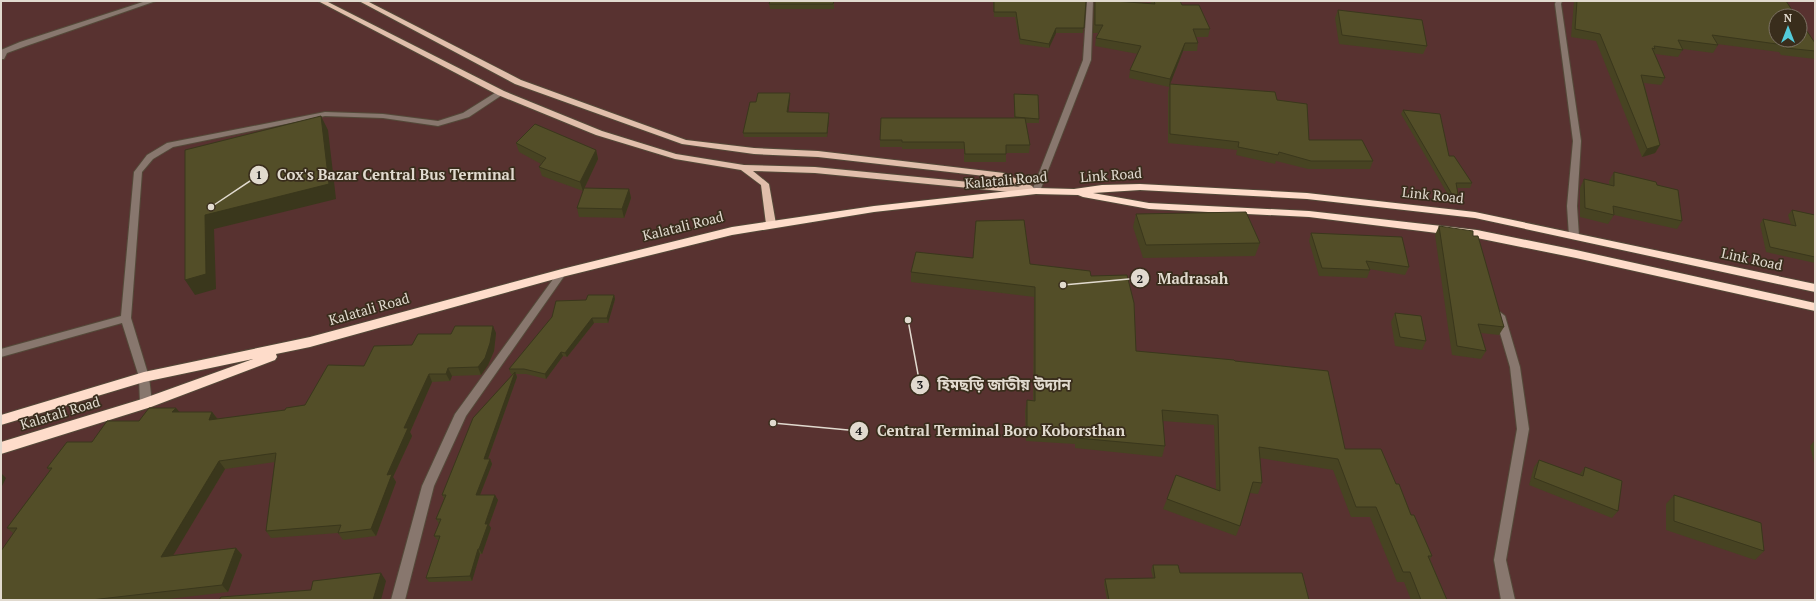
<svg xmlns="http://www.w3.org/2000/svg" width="1816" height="601" font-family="'PT Serif','Noto Sans Bengali',serif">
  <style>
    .green { fill: #583230; fill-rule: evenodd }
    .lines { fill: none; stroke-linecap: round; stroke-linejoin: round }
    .minor-casing { stroke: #544939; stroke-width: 2 }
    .major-casing { stroke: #544939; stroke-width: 2 }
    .highway-casing { stroke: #544939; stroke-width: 2 }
    .minor { fill: #88776e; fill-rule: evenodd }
    .major { fill: #e1beab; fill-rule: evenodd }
    .highway { fill: #fedcca; fill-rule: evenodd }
    .wall { fill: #474322 }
    .shaded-wall { fill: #3a371c }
    .building { fill: #534e28; stroke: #3a371c }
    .labels { text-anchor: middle; stroke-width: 3.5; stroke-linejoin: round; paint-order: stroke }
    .street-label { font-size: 14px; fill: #e1dacf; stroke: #392d1c }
    .leader { fill: none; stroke: #e1dacf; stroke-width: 1.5 }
    .callout-dot { fill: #e1dacf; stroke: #392d1c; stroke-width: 1.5 }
    .mark-label { font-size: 12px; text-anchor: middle; font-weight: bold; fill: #111 }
    .callout-label { font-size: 15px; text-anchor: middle; font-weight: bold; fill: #e1dacf; stroke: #392d1c; stroke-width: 3.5; stroke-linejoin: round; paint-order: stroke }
  </style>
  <rect width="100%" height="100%" fill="#392d1c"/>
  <path class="green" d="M 1,1 L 1815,1 L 1815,600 L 1,600 ZM 1776,16 L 1800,16 L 1800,40 L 1776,40 Z"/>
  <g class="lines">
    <g class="minor-casing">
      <path id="minor" d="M 146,1 L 156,1 L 26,46 L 7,53 L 4,59 L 1,59 L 1,50 L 20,42 Z
        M 1087,1 L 1093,1 L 1091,60 L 1040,191 L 1036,194 L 1033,193 L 1032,191 L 1083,60 Z
        M 1556,1 L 1562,1 L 1561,4 L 1581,141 L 1577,206 L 1579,236 L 1574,239 L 1569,236 L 1567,206 L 1573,141 L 1555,4 Z
        M 498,91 L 501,91 L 505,93 L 469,117 L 438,126 L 383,118 L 325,116 L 173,147 L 153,159 L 142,172 L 131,318 L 149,377 L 152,403 L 150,406 L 142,406 L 140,403 L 139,377 L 122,323 L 1,357 L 1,349 L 121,316 L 134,172 L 147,155 L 167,143 L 325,112 L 383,114 L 438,121 L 463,113 Z
        M 562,270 L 567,273 L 565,275 L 466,416 L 434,486 L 405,600 L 391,600 L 422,486 L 455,414 L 559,271 Z
        M 1500,312 L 1505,316 L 1520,367 L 1529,429 L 1506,560 L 1515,600 L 1501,600 L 1494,560 L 1517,429 L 1510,367 L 1495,316 Z"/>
    </g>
    <g class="major-casing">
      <path id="major" d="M 318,1 L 326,1 L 504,91 L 602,131 L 676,154 L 744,165 L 815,167 L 1020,187 L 1002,178 L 818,157 L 754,154 L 682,144 L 515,84 L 359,1 L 367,1 L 521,80 L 686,140 L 754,148 L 818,151 L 1004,173 L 1032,186 L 1036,191 L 1032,194 L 815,173 L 753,171 L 769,184 L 776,224 L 771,227 L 766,224 L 761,185 L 741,170 L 675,159 L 596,135 L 498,95 Z"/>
    </g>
    <g class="highway-casing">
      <path id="highway" d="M 1140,184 L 1307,193 L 1475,212 L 1815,284 L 1815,292 L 1475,218 L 1307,199 L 1140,190 L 1093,193 L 1149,203 L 1309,211 L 1477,230 L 1576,250 L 1815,303 L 1815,311 L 1576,258 L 1477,238 L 1309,217 L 1149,209 L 1083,197 L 1078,195 L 1036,194 L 874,212 L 732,235 L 562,277 L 310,347 L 276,354 L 277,357 L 275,360 L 151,407 L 1,454 L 1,442 L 142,399 L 253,359 L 144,382 L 1,425 L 1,415 L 144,372 L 310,337 L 562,269 L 732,227 L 874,206 L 1036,188 L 1074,189 L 1102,185 Z"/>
    </g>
    <use href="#minor" class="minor"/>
    <use href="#major" class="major"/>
    <use href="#highway" class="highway"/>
  </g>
  <path class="wall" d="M 770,1 L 834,1 L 834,9 L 770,9 L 769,4 Z
    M 993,1 L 1086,1 L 1083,33 L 1056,33 L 1049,48 L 1020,44 L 1015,17 L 994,17 Z
    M 1095,1 L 1151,3 L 1150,1 L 1180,1 L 1182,5 L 1210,29 L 1208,37 L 1196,37 L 1198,43 L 1197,51 L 1183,51 L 1169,87 L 1129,78 L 1130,70 L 1138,54 L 1095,46 L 1096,38 L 1099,33 L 1093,33 L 1094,7 Z
    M 1574,1 L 1786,1 L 1815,43 L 1815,59 L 1781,55 L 1779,52 L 1717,44 L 1718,45 L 1713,53 L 1683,49 L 1678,57 L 1655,54 L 1665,78 L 1661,85 L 1644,83 L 1660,145 L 1655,153 L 1642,157 L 1596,41 L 1571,37 Z
    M 1338,10 L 1427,46 L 1423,54 L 1339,44 L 1335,18 Z
    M 1170,84 L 1277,100 L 1309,140 L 1373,161 L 1370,169 L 1308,169 L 1276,161 L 1275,164 L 1236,155 L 1237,150 L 1168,143 L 1168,92 Z
    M 1014,94 L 1039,119 L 1039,123 L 1026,123 L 1030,145 L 1029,153 L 1006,153 L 1006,162 L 964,162 L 964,149 L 902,149 L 902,147 L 880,147 L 880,140 L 1014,118 Z
    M 790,98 L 788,112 L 829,117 L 827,137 L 744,137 L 743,133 L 756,102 Z
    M 1403,110 L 1449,156 L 1472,183 L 1470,188 L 1457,188 L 1456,199 L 1451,200 L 1401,114 Z
    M 516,143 L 596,150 L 598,159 L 583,191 L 542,176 L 539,167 L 541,164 L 519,152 Z
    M 1614,172 L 1657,185 L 1682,221 L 1677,229 L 1614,215 L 1608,224 L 1580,217 L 1580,188 L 1584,179 L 1609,185 L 1609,181 Z
    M 629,189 L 631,198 L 624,218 L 579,217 L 577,208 Z
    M 1792,210 L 1815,215 L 1815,263 L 1766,252 L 1760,224 L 1763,219 L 1791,225 L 1788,215 Z
    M 1136,214 L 1260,243 L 1255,256 L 1143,258 L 1133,227 Z
    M 1439,226 L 1473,236 L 1504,327 L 1499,335 L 1481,333 L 1486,351 L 1481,359 L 1452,355 L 1435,235 Z
    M 1311,233 L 1409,267 L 1405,275 L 1369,269 L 1370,270 L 1367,278 L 1319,276 L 1309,241 Z
    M 1030,264 L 1091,276 L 1136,351 L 1235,361 L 1345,449 L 1396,484 L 1432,556 L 1430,559 L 1447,600 L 1411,600 L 1404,582 L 1397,582 L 1370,517 L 1351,517 L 1333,470 L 1260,458 L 1262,483 L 1258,494 L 1250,493 L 1240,526 L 1236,536 L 1163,509 L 1167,499 L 1216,489 L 1214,425 L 1163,421 L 1165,446 L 1162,457 L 1075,448 L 1075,444 L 1026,441 L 1025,411 L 1027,400 L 1033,401 L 1034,297 L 911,282 L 911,272 Z
    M 614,295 L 615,299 L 608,323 L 594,323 L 567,357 L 563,356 L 546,379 L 526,374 L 516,374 L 517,377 L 488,459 L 490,459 L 492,464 L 480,495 L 498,500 L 489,525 L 491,528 L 482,554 L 480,554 L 472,581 L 429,582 L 426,578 L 439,540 L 437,540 L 434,536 L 439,524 L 436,519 L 444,499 L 442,495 L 513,374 L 511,374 L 509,369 L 586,300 Z
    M 1395,313 L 1426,341 L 1422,350 L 1395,346 L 1391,322 Z
    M 496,333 L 494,351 L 488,365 L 481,375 L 452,376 L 450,381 L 432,382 L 410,432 L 412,436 L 393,477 L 396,482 L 376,536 L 343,540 L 338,533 L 271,538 L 266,531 L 275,462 L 225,469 L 173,555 L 236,548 L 242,555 L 228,592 L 160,600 L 1,600 L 13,533 L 7,528 L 50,471 L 47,468 L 92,442 L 139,421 L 176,408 L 179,412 L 212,412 L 218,419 L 285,410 L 305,405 L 364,366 L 412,345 Z
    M 1815,440 L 1815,467 L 1810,446 Z
    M 1539,460 L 1579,475 L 1585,467 L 1618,511 L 1612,518 L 1529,485 L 1534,467 Z
    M 1674,495 L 1764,551 L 1755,560 L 1666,530 L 1666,504 Z
    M 1153,565 L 1180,573 L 1309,600 L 1107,600 L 1104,584 L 1105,579 L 1153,578 L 1151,570 Z"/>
  <path class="shaded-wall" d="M 1056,28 L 1056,33 L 1049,48 L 1049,44 Z
    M 1185,43 L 1183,51 L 1169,87 L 1170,79 Z
    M 790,93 L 790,98 L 788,116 L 787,112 Z
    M 829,113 L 829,117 L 827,137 L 827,133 Z
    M 321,116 L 328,130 L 336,199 L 214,229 L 216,289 L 195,295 L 185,280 L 205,215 Z
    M 1660,145 L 1655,153 L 1642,157 L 1647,149 Z
    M 596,150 L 598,159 L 583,191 L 580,182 Z
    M 629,189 L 631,198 L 624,218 L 622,209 Z
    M 1458,194 L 1456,199 L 1451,200 L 1453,196 Z
    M 614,295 L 615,299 L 608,323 L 607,318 Z
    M 592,318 L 594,323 L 567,357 L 565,353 Z
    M 493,326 L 496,333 L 494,351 L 488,365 L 481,375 L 478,367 Z
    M 561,352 L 563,356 L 546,379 L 545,374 Z
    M 448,368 L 452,376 L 450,381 L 446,374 Z
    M 515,372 L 517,377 L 486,464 L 484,459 Z
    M 429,374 L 432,382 L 410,432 L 412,436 L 393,477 L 396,482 L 376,536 L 371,529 L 387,475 L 404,428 Z
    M 176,408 L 182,415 L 172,412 Z
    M 212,412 L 218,420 L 209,420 Z
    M 490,459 L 492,464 L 478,500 L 476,495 Z
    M 219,461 L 225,469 L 168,564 L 161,557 Z
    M 1,473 L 6,478 L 1,488 Z
    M 495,495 L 498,500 L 489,525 L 491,528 L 482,554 L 479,549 L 485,524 Z
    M 236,548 L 242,555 L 228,592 L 222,585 Z
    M 478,549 L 480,554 L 472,581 L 470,576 Z
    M 381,573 L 386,581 L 381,600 L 373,600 Z"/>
  <path class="building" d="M 770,1 L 834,1 L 833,4 L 769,4 Z
    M 994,1 L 1086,1 L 1084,28 L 1056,28 L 1049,44 L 1020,39 L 1016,12 L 994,12 Z
    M 1095,1 L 1114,1 L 1155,4 L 1154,1 L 1180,1 L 1182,5 L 1199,5 L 1210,29 L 1193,29 L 1198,43 L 1185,43 L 1170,79 L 1130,70 L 1141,46 L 1096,38 L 1103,25 L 1095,25 Z
    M 1577,1 L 1786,1 L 1796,16 L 1776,16 L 1776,40 L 1800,40 L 1800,21 L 1815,43 L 1815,51 L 1786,48 L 1784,45 L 1712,35 L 1718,45 L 1678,40 L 1683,50 L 1654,46 L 1655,49 L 1652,48 L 1665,78 L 1641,75 L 1660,145 L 1647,149 L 1600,34 L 1575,29 Z
    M 1338,10 L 1422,20 L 1427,46 L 1342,35 Z
    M 1170,84 L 1275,92 L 1277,100 L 1307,104 L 1309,140 L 1362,140 L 1373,161 L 1311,161 L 1279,152 L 1278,155 L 1238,147 L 1239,142 L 1170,134 Z
    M 758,93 L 790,93 L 787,112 L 829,113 L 827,133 L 743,133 L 750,102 L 756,102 Z
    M 1014,94 L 1038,95 L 1039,119 L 1015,117 Z
    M 1403,110 L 1440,114 L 1449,156 L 1454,156 L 1472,183 L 1456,183 L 1458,194 L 1453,196 Z
    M 321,116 L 329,184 L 205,215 L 206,274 L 185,280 L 185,150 Z
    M 881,118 L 1025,118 L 1030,145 L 1006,145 L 1006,154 L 965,154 L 964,142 L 902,142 L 902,140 L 880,140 Z
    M 535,124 L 596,150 L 580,182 L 539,167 L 546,158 L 516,143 Z
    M 1614,172 L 1656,182 L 1657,185 L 1678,190 L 1682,221 L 1613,206 L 1614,215 L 1585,208 L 1584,179 L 1614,186 Z
    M 584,188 L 629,189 L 622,209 L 577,208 Z
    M 1792,210 L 1815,215 L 1815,257 L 1770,247 L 1763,219 L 1796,226 Z
    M 1246,212 L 1260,243 L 1146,245 L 1136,214 Z
    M 1024,220 L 1030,264 L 1090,271 L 1091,276 L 1127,275 L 1134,303 L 1136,351 L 1234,360 L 1235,361 L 1328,371 L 1345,449 L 1381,449 L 1396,484 L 1399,484 L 1411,515 L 1414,515 L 1432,556 L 1428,556 L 1447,600 L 1421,600 L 1410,572 L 1403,572 L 1376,507 L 1356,507 L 1338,459 L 1259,447 L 1262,483 L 1253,482 L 1240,526 L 1167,499 L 1176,475 L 1220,491 L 1218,415 L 1162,410 L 1165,446 L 1077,438 L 1077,433 L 1027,430 L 1027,400 L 1035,401 L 1035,287 L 911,272 L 916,252 L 973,258 L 976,221 Z
    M 1439,226 L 1473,231 L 1473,236 L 1478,236 L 1504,327 L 1478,324 L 1486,351 L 1457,346 Z
    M 1311,233 L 1402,237 L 1409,267 L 1366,261 L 1370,270 L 1322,268 Z
    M 588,295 L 614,295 L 607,318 L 592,318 L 565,353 L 561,352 L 545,374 L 524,369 L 509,369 L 552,317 L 556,301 L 586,300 Z
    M 1395,313 L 1421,316 L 1426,341 L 1400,337 Z
    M 455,326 L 493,326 L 490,343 L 485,358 L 478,367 L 448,368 L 446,374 L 429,374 L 404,428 L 408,428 L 387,475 L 392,474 L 371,529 L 338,533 L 341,525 L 266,531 L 276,453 L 219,461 L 161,557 L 236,548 L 222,585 L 91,600 L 1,600 L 1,551 L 17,528 L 7,528 L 52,468 L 47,468 L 67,442 L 92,442 L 107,421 L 139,421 L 149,408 L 176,408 L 172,412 L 212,412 L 209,420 L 285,410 L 286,408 L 305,405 L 328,365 L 364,366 L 374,346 L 412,345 L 418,334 L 451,334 Z
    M 515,372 L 484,459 L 490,459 L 476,495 L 495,495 L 485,524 L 488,524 L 479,549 L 478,549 L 470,576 L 426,578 L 440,536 L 434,536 L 441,519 L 436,519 L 446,495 L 442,495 L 473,418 Z
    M 1539,460 L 1583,476 L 1585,467 L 1622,481 L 1618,511 L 1534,478 Z
    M 1674,495 L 1761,523 L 1764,551 L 1674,521 Z
    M 1153,565 L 1178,565 L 1180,573 L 1302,573 L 1309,600 L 1109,600 L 1105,579 L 1155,578 Z
    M 381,573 L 373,600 L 219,600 L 221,597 L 311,590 L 313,581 Z"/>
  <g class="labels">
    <g class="street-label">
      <text transform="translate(1111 175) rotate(-4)" y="5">Link Road</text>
      <text transform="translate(1006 180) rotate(-5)" y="5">Kalatali Road</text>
      <text transform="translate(1433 195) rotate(6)" y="5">Link Road</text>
      <text transform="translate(683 226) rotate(-14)" y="5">Kalatali Road</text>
      <text transform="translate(1752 259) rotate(12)" y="5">Link Road</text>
      <text transform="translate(369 309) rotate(-16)" y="5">Kalatali Road</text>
      <text transform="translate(60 413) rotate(-17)" y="5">Kalatali Road</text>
    </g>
  </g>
  <path class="leader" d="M211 207L259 175M1063 285L1140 278M908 320L920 385M773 423L859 431"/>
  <g class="callout-dot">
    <circle cx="211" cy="207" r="4"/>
    <circle cx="1063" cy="285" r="4"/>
    <circle cx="908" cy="320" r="4"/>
    <circle cx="773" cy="423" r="4"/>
    <circle cx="259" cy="175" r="10"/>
    <circle cx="1140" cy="278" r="10"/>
    <circle cx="920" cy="385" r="10"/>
    <circle cx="859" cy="431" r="10"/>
  </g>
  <g class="mark-label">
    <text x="259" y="179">1</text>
    <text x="1140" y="283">2</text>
    <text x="920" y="389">3</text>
    <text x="859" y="435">4</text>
  </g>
  <g class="callout-label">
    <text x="396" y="180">Cox's Bazar Central Bus Terminal</text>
    <text x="1193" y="284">Madrasah</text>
    <text x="1004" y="390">হিমছড়ি জাতীয় উদ্যান</text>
    <text x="1001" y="436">Central Terminal Boro Koborsthan</text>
  </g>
  <rect width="1816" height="601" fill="none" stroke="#e1dacf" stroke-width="4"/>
  <g transform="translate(1788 28)"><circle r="19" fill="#392d1c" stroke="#7c7264"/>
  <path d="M0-3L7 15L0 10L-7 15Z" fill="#53cbda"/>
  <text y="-6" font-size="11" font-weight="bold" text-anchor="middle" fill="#e1dacf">N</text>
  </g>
</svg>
